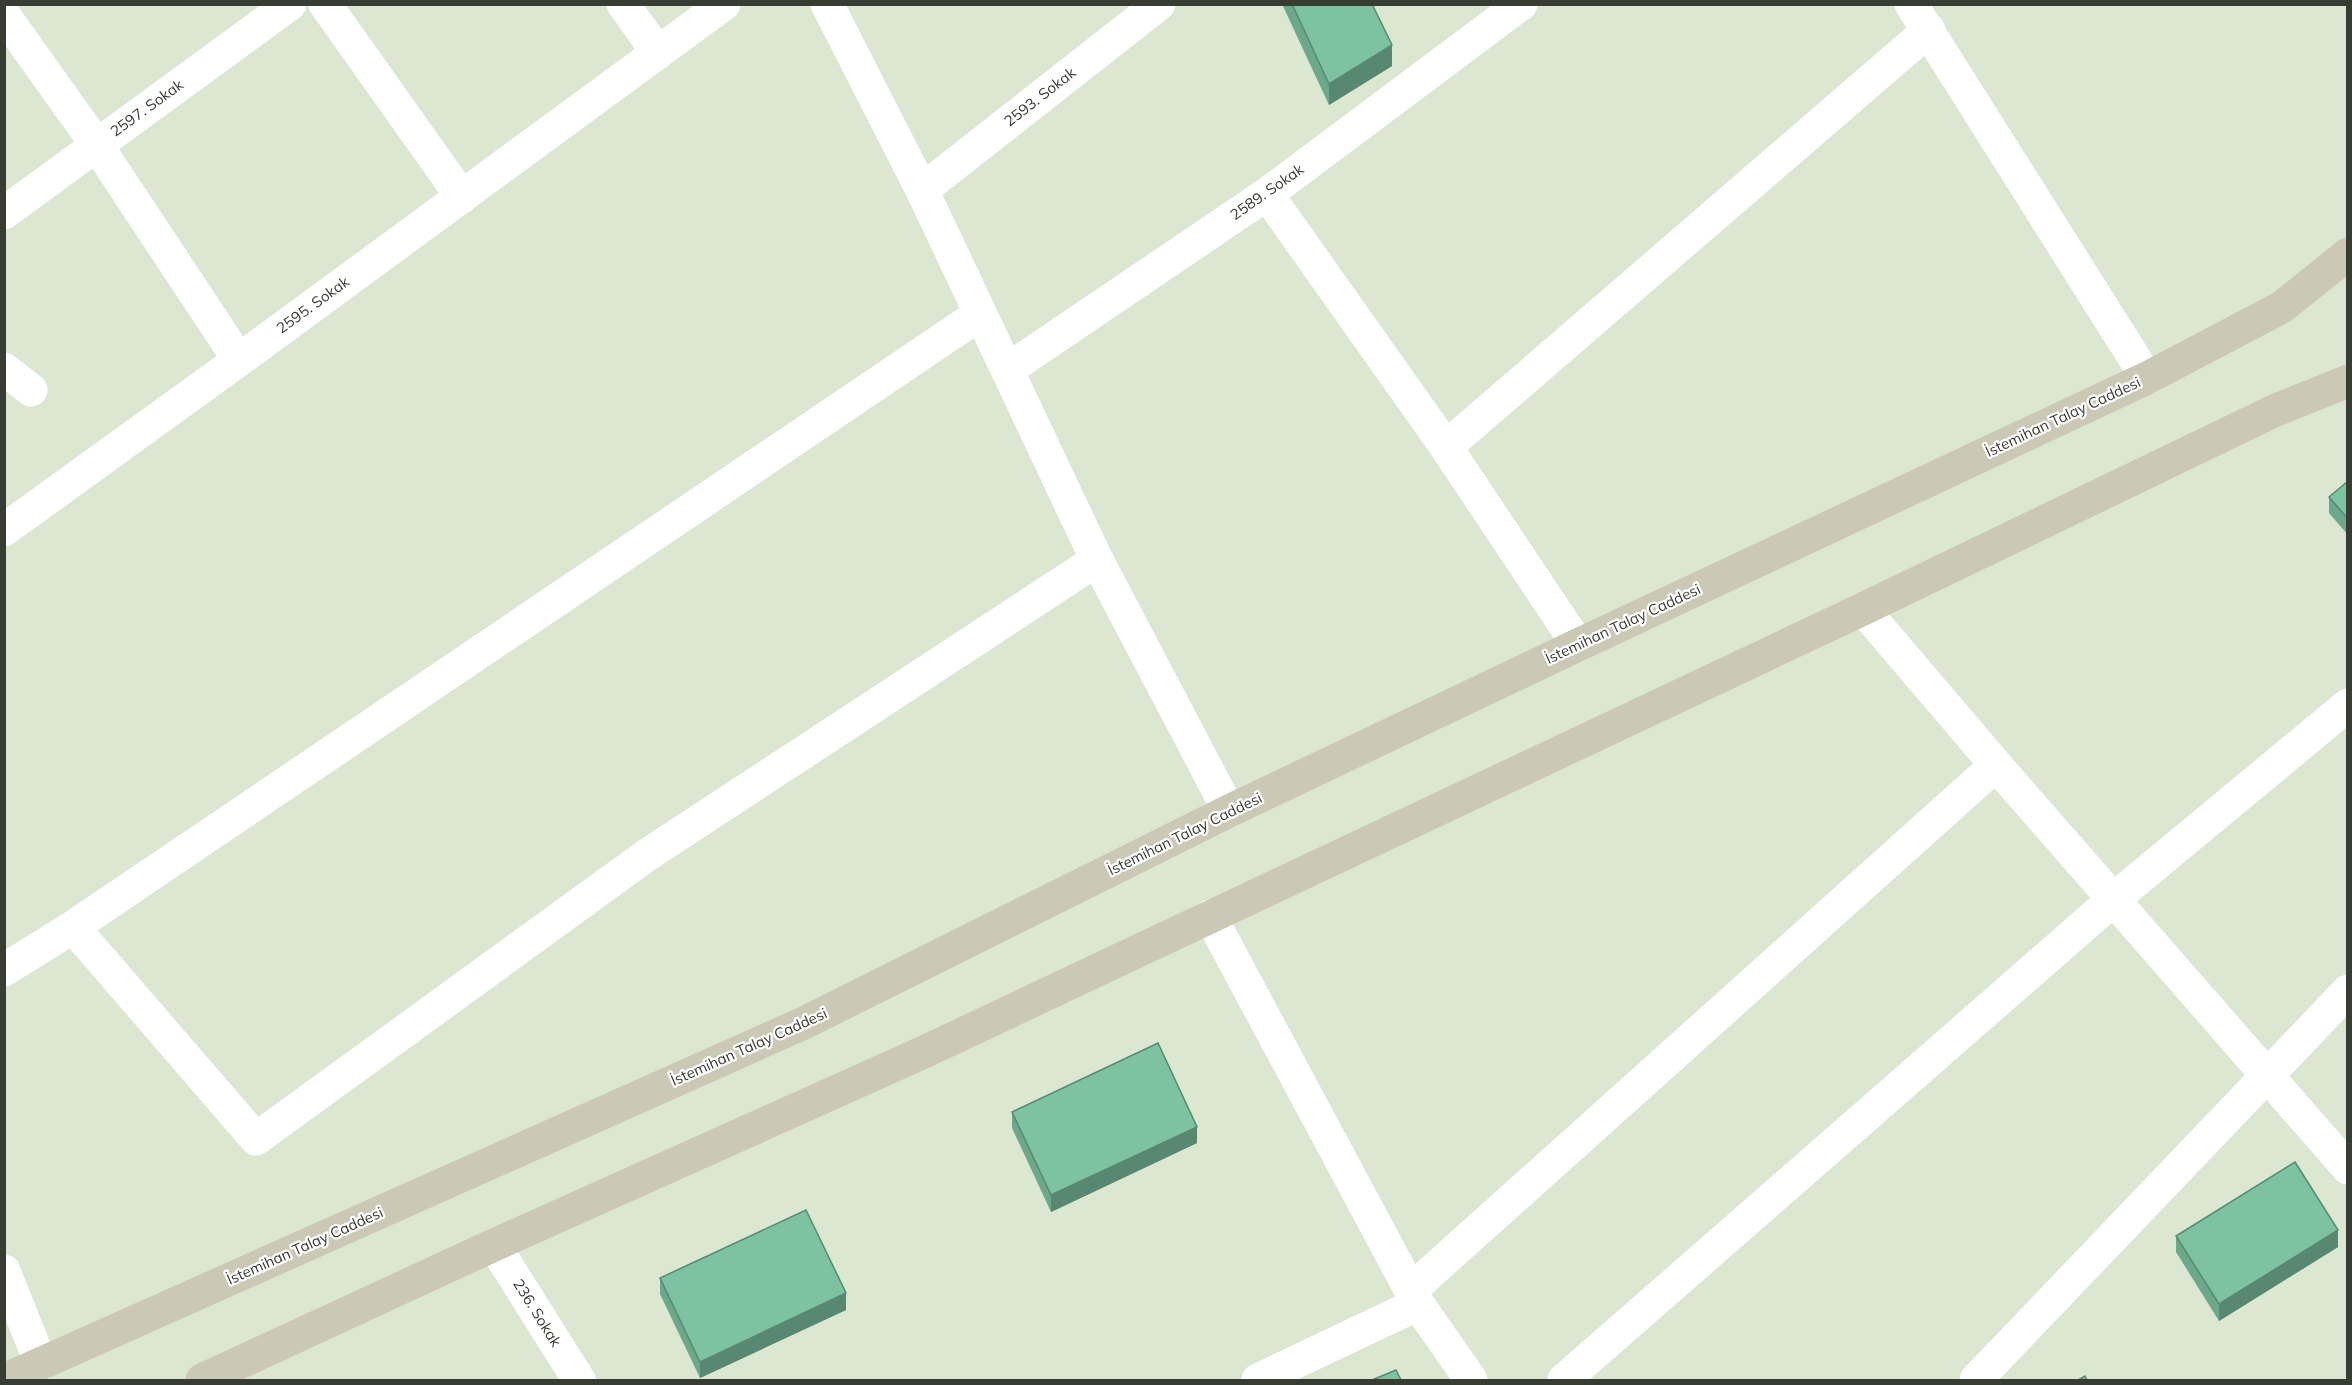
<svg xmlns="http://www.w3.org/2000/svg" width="2352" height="1385" font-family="Mulish,sans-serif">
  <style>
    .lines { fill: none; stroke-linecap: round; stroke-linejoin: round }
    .street { stroke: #fff; stroke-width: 33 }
    .secondary { stroke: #ccc8b6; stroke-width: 33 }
    .wall { fill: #6ca88b }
    .shaded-wall { fill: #588871 }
    .building { fill: #7dc3a2; stroke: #588871; stroke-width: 1.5 }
    .labels { text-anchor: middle; stroke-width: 4.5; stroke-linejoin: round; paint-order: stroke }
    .street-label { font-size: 15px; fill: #383d34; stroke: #fff }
  </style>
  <rect width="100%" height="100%" fill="#dbe7d0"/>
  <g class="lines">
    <path class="street" d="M 325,4 L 462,197
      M 623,4 L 658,53
      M 827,4 L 922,190 L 1097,560 L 1229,811
      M 1911,4 L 2147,378
      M 4,15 L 96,144 L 239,360 L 724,4
      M 922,190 L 1159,4
      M 1267,194 L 1446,447 L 1578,645
      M 4,213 L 290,4
      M 4,369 L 31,390
      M 1007,370 L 1267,194 L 1521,4
      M 1446,447 L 1929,30
      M 4,530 L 239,360
      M 1863,609 L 1996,765 L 2348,1168
      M 1210,916 L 1418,1304 L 1471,1380
      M 73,927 L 256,1139 L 647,855 L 1097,560
      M 4,970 L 73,927 L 980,314
      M 494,1245 L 579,1380
      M 4,1271 L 41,1364
      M 1411,1290 L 1996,765
      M 1258,1380 L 1418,1304
      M 1564,1380 L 2114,899 L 2348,705
      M 1976,1380 L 2348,991"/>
    <path class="secondary" d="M 4,1380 L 804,1023 L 1229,811 L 1578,645 L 2147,378 L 2282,307 L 2348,254
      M 202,1380 L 494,1245 L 924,1052 L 1863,609 L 2276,410 L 2348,381"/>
  </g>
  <path class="wall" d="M 1282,4 L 1372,4 L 1392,66 L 1329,105 Z
    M 2348,481 L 2348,535 L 2329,513 L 2329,497 Z
    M 1012,1112 L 1197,1143 L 1051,1212 L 1012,1128 Z
    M 2176,1236 L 2338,1247 L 2219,1321 L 2176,1252 Z
    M 660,1278 L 846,1310 L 700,1378 L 660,1294 Z"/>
  <path class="shaded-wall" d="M 1392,45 L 1392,66 L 1329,105 L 1329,84 Z
    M 1197,1127 L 1197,1143 L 1051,1212 L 1051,1195 Z
    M 2338,1230 L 2338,1247 L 2219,1321 L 2219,1304 Z
    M 846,1293 L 846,1310 L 700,1378 L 700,1362 Z"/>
  <path class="building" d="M 1292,4 L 1372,4 L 1392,45 L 1329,84 Z
    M 2348,481 L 2348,519 L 2329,497 Z
    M 1158,1043 L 1197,1127 L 1051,1195 L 1012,1112 Z
    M 2295,1162 L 2338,1230 L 2219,1304 L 2176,1236 Z
    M 806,1210 L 846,1293 L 700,1362 L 660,1278 Z
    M 1396,1370 L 1401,1380 L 1372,1380 Z
    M 2085,1376 L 2087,1380 L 2078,1380 Z"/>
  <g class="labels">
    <g class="street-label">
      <text transform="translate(1040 97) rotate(-38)" y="5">2593. Sokak</text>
      <text transform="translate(147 108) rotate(-36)" y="5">2597. Sokak</text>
      <text transform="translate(1267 192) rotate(-35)" y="5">2589. Sokak</text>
      <text transform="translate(313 305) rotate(-36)" y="5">2595. Sokak</text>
      <text transform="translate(2063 417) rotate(-25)" y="5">İstemihan Talay Caddesi</text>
      <text transform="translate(1623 624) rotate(-25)" y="5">İstemihan Talay Caddesi</text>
      <text transform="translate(1185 834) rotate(-26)" y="5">İstemihan Talay Caddesi</text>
      <text transform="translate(749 1047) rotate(-24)" y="5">İstemihan Talay Caddesi</text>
      <text transform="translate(305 1246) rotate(-24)" y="5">İstemihan Talay Caddesi</text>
      <text transform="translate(537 1313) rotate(58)" y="5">236. Sokak</text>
    </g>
  </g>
  <rect width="2352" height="1385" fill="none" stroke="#383d34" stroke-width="12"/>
</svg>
